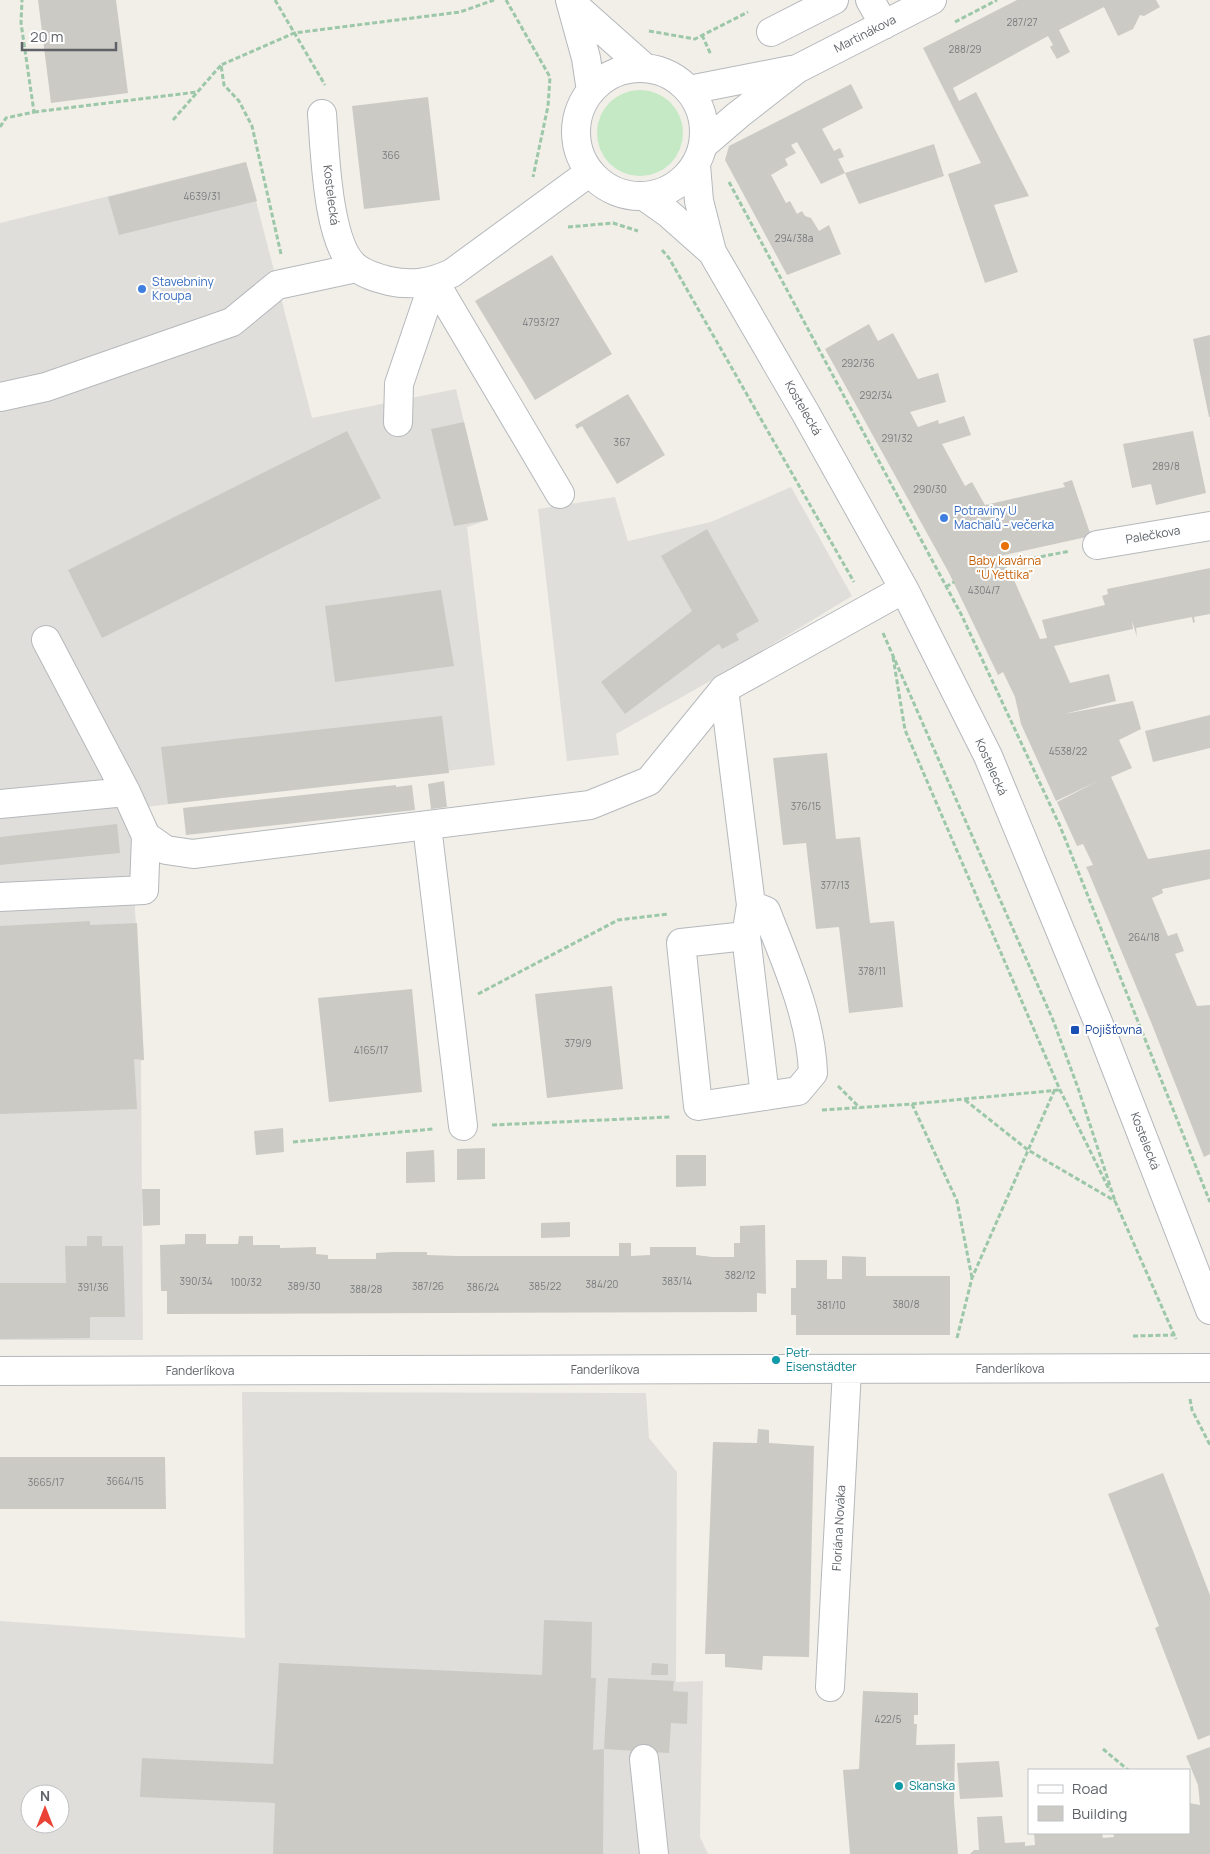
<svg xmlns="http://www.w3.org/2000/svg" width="1210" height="1854" font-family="Manrope,sans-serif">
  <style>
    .industrial { fill: #e0deda; fill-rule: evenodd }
    .green { fill: #c5e8c5 }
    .building { fill: #cccac5 }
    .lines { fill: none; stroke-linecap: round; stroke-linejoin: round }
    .minor-casing { stroke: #b5b8bc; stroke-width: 30 }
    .path { stroke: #9cc7a9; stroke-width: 3; stroke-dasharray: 5 2.5; stroke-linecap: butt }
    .minor { stroke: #fff; stroke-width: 28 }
    .shop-dot { fill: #3f7fe0; stroke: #fff; stroke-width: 2 }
    .food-dot { fill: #e8710a; stroke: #fff; stroke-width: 2 }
    .transit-dot { fill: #1a4fb4; stroke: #fff; stroke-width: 2 }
    .culture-dot { fill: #0f9aa8; stroke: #fff; stroke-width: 2 }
    .labels { text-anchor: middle; stroke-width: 4; stroke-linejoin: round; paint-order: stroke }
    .number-label { font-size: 10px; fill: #7a7d7f }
    .street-label { font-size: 12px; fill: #5f6368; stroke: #fff }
    .shop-label { font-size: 12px; fill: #366cbe; stroke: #fff; text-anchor: start }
    .food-label { font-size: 12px; fill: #c56008; stroke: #fff }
    .transit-label { font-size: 12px; fill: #164399; stroke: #fff; text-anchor: start }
    .culture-label { font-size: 12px; fill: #0d838f; stroke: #fff; text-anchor: start }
  </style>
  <rect width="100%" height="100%" fill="#f1efe8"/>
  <path class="industrial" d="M 246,162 L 312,418 L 456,389 L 488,520 L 467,527 L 495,765 L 129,809 L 144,1060 L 141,1061 L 143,1340 L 0,1340 L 0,223 Z
    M 791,487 L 852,596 L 737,666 L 616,734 L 619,755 L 567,761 L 538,509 L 615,497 L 628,541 L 711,522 Z
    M 242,1392 L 646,1393 L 649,1438 L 677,1472 L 676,1682 L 703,1681 L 700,1837 L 708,1854 L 0,1854 L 0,1621 L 245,1638 ZM 30,1794 L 60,1794 L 60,1824 L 30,1824 Z"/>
  <path class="green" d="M597 133a43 43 0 1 1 86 0a43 43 0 1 1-86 0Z"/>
  <path class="building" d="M 38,0 L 116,0 L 128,93 L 51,103 Z
    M 1017,0 L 1156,0 L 1160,7 L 1144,16 L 1140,15 L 1133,29 L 1118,36 L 1104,7 L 1059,30 L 1070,52 L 1057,59 L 1050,47 L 1053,45 L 1048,36 L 953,88 L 959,101 L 976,92 L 1029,196 L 994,205 L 1018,272 L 985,283 L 948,174 L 981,163 L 923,48 Z
    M 851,84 L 863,108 L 822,129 L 834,151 L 840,148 L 844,157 L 838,159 L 845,173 L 821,184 L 797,142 L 791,145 L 796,153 L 785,159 L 788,165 L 771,175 L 786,203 L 790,201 L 797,214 L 802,211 L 805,216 L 811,218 L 819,231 L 829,225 L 841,254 L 787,275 L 725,160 L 729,146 Z
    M 428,97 L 440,200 L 364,209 L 352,106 Z
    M 934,144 L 944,176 L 859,204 L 845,173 Z
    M 246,162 L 257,201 L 119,235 L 108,197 Z
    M 552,255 L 612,354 L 535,400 L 475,301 Z
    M 869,324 L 878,341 L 893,333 L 918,379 L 938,373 L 946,402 L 910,412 L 918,427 L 938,420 L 939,424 L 964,416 L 971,435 L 942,444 L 965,486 L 972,482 L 985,505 L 1065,487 L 1063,483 L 1072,480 L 1091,536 L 1000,556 L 1014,580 L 1040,639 L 1047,638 L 1042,620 L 1105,605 L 1102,596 L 1108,594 L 1107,589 L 1210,568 L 1210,614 L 1194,617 L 1195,622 L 1193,623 L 1192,617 L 1136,628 L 1137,637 L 1132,621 L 1133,629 L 1054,646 L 1070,683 L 1109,674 L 1116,701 L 1064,714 L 1133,701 L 1141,729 L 1119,740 L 1132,768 L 1111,777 L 1148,859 L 1210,849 L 1210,879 L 1162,889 L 1163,893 L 1152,898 L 1168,936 L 1177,933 L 1184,951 L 1175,954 L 1197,1006 L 1210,1005 L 1210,1154 L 1204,1157 L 1151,1022 L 1088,871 L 1086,867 L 1093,865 L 1083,844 L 1077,846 L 1057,802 L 1098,781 L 1056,801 L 1021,724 L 1015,697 L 1003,672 L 998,675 L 949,573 L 825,349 Z
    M 1210,335 L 1210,417 L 1209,417 L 1193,339 Z
    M 628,394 L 665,455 L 617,484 L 582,426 L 577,429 L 575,425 Z
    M 464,422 L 488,520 L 454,526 L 431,429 Z
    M 347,431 L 381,498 L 102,638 L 68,570 Z
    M 1193,431 L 1206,493 L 1156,505 L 1151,484 L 1132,488 L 1123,444 Z
    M 707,529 L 759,621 L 736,634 L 739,640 L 722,649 L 719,644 L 714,647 L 625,714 L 601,682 L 692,611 L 661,556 Z
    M 441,590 L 454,666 L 335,682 L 325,606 Z
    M 1210,715 L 1210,748 L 1153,762 L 1145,731 Z
    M 442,716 L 449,773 L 168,804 L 161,747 Z
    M 827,753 L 836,839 L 860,837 L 870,923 L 894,921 L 903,1007 L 849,1013 L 839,927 L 816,929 L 806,843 L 783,845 L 773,758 Z
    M 444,781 L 447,807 L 431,809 L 428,784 Z
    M 396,785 L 396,787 L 412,785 L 415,810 L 186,835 L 183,808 Z
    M 117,824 L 120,853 L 0,865 L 0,837 Z
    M 90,921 L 90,925 L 137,923 L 144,1060 L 134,1059 L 137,1109 L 0,1114 L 0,926 Z
    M 612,986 L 623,1089 L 547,1098 L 535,994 Z
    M 412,989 L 422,1092 L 329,1102 L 318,998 Z
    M 283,1128 L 284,1152 L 256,1155 L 254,1131 Z
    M 485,1148 L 485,1179 L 457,1180 L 457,1149 Z
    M 434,1150 L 435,1182 L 406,1183 L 406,1152 Z
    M 676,1155 L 706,1155 L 706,1186 L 676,1187 Z
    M 142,1189 L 160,1189 L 160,1225 L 143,1226 Z
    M 570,1222 L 570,1237 L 541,1238 L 541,1223 Z
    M 765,1225 L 766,1294 L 757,1293 L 757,1312 L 167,1314 L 167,1291 L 161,1291 L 160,1245 L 185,1244 L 185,1234 L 206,1234 L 206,1244 L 238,1244 L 239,1236 L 253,1236 L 253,1245 L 280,1245 L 280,1248 L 316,1247 L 316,1254 L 328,1255 L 328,1259 L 376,1259 L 376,1253 L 393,1252 L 427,1252 L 427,1255 L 457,1256 L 619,1256 L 619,1243 L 631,1243 L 631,1256 L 650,1255 L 650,1247 L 696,1247 L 696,1255 L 712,1257 L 734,1257 L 734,1243 L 740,1243 L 740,1226 Z
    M 87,1236 L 102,1236 L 102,1246 L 123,1246 L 125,1317 L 90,1317 L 90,1338 L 0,1339 L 0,1283 L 66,1283 L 65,1246 L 87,1246 Z
    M 842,1256 L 866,1257 L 866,1276 L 950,1276 L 950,1335 L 796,1335 L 796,1315 L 791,1315 L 791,1288 L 796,1288 L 796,1260 L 827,1260 L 827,1279 L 842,1279 Z
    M 758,1429 L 769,1430 L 769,1443 L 814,1446 L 809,1657 L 763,1656 L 762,1670 L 725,1667 L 725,1654 L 705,1654 L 713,1442 L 757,1443 Z
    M 0,1457 L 165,1457 L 166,1509 L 0,1509 Z
    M 1163,1473 L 1210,1595 L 1210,1735 L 1198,1740 L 1155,1628 L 1159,1626 L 1108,1494 Z
    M 544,1620 L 592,1622 L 591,1678 L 596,1678 L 593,1750 L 604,1749 L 603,1854 L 273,1854 L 275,1803 L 140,1797 L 142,1758 L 273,1764 L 279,1663 L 542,1675 Z
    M 652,1663 L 668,1664 L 668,1675 L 651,1675 Z
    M 608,1678 L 674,1681 L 673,1691 L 688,1692 L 687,1724 L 671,1723 L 669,1753 L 604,1749 Z
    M 863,1691 L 918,1693 L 918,1715 L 914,1715 L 914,1724 L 917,1724 L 916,1745 L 955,1744 L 954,1802 L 958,1854 L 850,1854 L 843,1770 L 859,1769 Z
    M 1210,1747 L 1210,1854 L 970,1854 L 974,1850 L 979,1850 L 977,1817 L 1002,1816 L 1005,1843 L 1025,1842 L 1025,1846 L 1035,1845 L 1034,1833 L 1102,1833 L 1103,1838 L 1114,1837 L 1113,1833 L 1189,1833 L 1189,1803 L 1200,1805 L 1198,1785 L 1186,1756 Z
    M 999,1761 L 1003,1797 L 960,1799 L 957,1763 Z"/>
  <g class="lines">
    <g class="minor-casing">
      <path id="minor" d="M 570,0 L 586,58 L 591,91
        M 870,0 L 884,25
        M 573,4 L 645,68
        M 771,32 L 834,0
        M576 132a64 64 0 1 1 128 0a64 64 0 1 1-128 0Z
        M 689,90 L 791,70
        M 322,114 C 325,150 327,247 357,268 C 366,275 378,278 389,281 C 412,286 431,283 452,273 L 590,172
        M 703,145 L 738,115 L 797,69 L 932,0
        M 696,165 L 699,201 L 712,252 L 805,412 L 904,589 L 988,756 L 1098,1022 L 1210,1310
        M 644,196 L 668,213 L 712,252
        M 434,281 L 560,494
        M 0,397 L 46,387 L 232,322 L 277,285 L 356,268
        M 398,422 L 399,384 L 434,281
        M 1097,545 L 1210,526
        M 0,804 L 126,792
        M 427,826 L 463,1126
        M 146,836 L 166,850 L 193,854 L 590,805 L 649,781 L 724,689
        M 0,897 L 144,890 L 146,836 L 126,792 L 46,640
        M 751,905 L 766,911 C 786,963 811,1016 813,1073 L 798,1091 L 698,1106 L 681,943 L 746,936 L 751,905 L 724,689 L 904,589
        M 746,936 L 765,1096
        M 0,1371 L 1210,1368
        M 830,1687 L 847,1370
        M 644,1759 L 654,1854"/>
    </g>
    <path class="path" d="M 275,0 L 325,85
      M 506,0 L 550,77 L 548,106 L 533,177
      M 955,22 L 997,0
      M 649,31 L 695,39 L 748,12
      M 702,35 L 711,55
      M 34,112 L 197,92
      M 173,120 L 221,65
      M 0,127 L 6,118 L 34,112 L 21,23 L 22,0
      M 729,182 L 961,614 L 1060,826 L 1210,1202
      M 568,227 L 613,223 L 638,231
      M 662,250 L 669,258 L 854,582
      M 281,254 L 252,126 L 239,101 L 224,85 L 221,65 L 294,33 L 460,12 L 494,0
      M 1004,564 L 1070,551
      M 946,587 L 954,582
      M 883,633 L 1053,1020 L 1078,1088 L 1115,1201
      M 893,657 L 905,730 L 1060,1090 L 1110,1191
      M 478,994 L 618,920 L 668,914
      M 838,1086 L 860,1108
      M 965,1100 L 1028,1150 L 1115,1201
      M 912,1104 L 957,1201 L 972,1278
      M 822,1110 L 912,1104 L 1059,1090
      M 492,1125 L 670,1117
      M 293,1142 L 433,1129
      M 1115,1201 L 1176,1339
      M 1133,1336 L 1175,1335
      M 957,1338 L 972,1278 L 1055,1089
      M 1190,1399 L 1192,1410 L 1210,1445
      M 1103,1749 L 1128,1770"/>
    <use href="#minor" class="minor"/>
  </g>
  <g class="shop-dot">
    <circle cx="142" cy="289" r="5"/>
    <circle cx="944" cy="518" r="5"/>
  </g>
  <circle class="food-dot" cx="1005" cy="546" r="5"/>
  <rect class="transit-dot" x="1070" y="1025" width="10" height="10" rx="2.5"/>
  <g class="culture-dot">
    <circle cx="776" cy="1360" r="5"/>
    <circle cx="899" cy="1786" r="5"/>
  </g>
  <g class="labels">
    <g class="number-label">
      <text x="1022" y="26">287/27</text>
      <text x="965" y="53">288/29</text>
      <text x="391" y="159">366</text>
      <text x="202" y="200">4639/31</text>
      <text x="794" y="242">294/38a</text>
      <text x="541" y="326">4793/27</text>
      <text x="858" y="367">292/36</text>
      <text x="876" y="399">292/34</text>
      <text x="897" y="442">291/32</text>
      <text x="622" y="446">367</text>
      <text x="1166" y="470">289/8</text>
      <text x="930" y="493">290/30</text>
      <text x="984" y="594">4304/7</text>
      <text x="1068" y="755">4538/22</text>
      <text x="806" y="810">376/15</text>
      <text x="835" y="889">377/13</text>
      <text x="1144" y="941">264/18</text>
      <text x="872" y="975">378/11</text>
      <text x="578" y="1047">379/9</text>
      <text x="371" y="1054">4165/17</text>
      <text x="740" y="1279">382/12</text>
      <text x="196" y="1285">390/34</text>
      <text x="677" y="1285">383/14</text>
      <text x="246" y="1286">100/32</text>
      <text x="602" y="1288">384/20</text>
      <text x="304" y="1290">389/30</text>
      <text x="428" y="1290">387/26</text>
      <text x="545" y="1290">385/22</text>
      <text x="93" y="1291">391/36</text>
      <text x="483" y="1291">386/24</text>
      <text x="366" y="1293">388/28</text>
      <text x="906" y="1308">380/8</text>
      <text x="831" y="1309">381/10</text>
      <text x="125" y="1485">3664/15</text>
      <text x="46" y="1486">3665/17</text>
      <text x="888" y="1723">422/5</text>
    </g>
    <g class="street-label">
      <text transform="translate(865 34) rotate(-27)" y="4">Martinákova</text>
      <text transform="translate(331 195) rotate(83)" y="4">Kostelecká</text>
      <text transform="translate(803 408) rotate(60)" y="4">Kostelecká</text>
      <text transform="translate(1153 535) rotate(-10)" y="4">Palečkova</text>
      <text transform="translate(991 767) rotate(66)" y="4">Kostelecká</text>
      <text transform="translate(1145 1141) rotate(69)" y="4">Kostelecká</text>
      <text x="1010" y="1373">Fanderlíkova</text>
      <text x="605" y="1374">Fanderlíkova</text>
      <text x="200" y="1375">Fanderlíkova</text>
      <text transform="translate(839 1528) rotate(-87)" y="4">Floriána Nováka</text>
    </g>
    <g class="shop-label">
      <text x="152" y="286">Stavebniny<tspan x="152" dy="14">Kroupa</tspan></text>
      <text x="954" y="515">Potraviny U<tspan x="954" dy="14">Machalů - večerka</tspan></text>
    </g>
    <g class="food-label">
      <text x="1005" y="565">Baby kavárna<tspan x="1005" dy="14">"U Yettika"</tspan></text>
    </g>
    <g class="transit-label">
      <text x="1085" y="1034">Pojišťovna</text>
    </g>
    <g class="culture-label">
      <text x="786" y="1357">Petr<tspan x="786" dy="14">Eisenstädter</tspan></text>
      <text x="909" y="1790">Skanska</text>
    </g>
  </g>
  <rect x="1028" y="1769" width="162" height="65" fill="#ffffff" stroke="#bfc1c3"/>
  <rect x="1038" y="1785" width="25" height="8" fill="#ffffff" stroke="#bfc1c3"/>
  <text x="1072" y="1794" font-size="15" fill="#5f6368">Road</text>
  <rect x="1038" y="1806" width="25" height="15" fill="#cccac5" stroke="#bfc1c3"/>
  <text x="1072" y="1819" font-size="15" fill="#5f6368">Building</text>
  <g transform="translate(45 1809)"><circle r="24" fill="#ffffff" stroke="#bfc1c3"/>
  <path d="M0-4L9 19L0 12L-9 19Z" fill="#ea4335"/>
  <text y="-8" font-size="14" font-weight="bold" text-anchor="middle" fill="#5f6368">N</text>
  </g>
  <path d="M22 42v8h94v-8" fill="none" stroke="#5f6368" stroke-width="2.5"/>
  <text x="30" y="42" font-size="15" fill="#5f6368" stroke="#ffffff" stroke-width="4" paint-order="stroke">20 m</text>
</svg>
